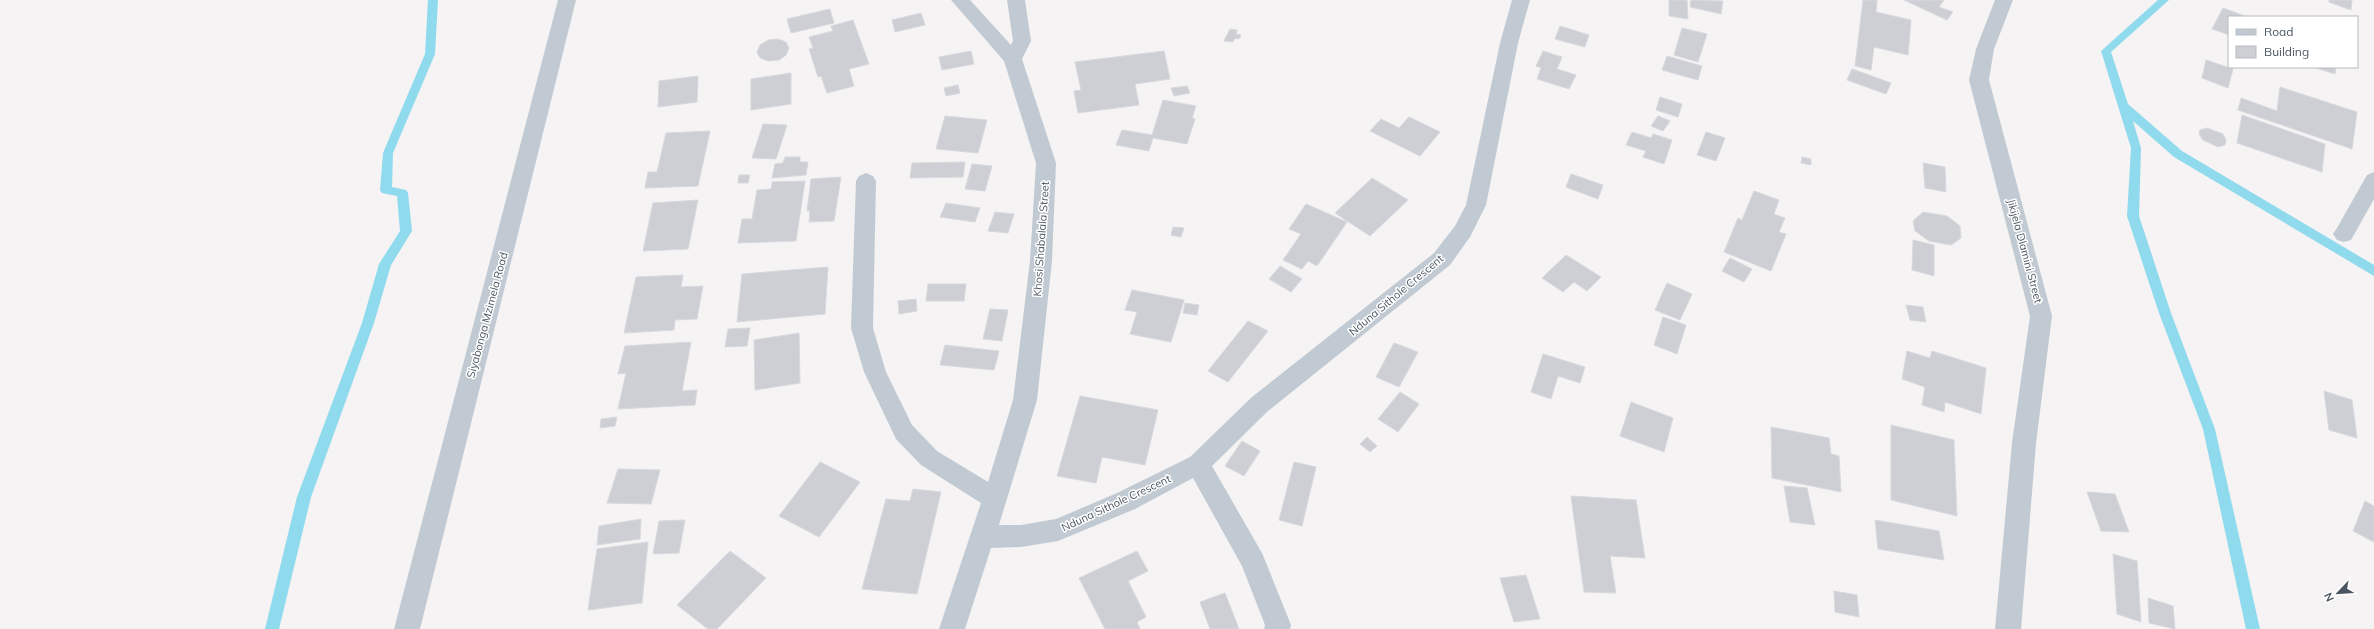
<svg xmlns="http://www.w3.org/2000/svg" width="2374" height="629" font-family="Mulish,sans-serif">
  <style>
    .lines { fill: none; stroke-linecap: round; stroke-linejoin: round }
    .stream { fill: #90daee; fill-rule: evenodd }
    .building { fill: #cdcfd5; stroke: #d7d9de }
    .minor { fill: #c1cad2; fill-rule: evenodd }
    .tertiary { fill: #c1cad2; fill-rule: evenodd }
    .labels { text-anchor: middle; stroke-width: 3; stroke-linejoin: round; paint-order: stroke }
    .street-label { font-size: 11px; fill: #4a5661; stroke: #fff }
  </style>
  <rect width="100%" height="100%" fill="#f5f3f3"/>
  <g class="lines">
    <path class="stream" d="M 428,0 L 438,0 L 435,54 L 393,153 L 392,187 L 406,190 L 408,193 L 412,231 L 391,265 L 374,323 L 311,497 L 279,629 L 265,629 L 297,497 L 362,323 L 379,264 L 400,231 L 397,196 L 382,193 L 380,190 L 383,153 L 425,54 Z
      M 2158,0 L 2169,0 L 2111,52 L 2128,104 L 2182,151 L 2374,265 L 2374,276 L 2174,157 L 2133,121 L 2141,148 L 2139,216 L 2171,313 L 2215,429 L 2260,629 L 2246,629 L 2203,429 L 2159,313 L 2127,216 L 2131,148 L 2101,51 Z"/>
  </g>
  <path class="building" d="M 1669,0 L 1687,0 L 1688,19 L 1669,16 Z
    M 1691,0 L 1723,1 L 1721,14 L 1690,7 Z
    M 1863,0 L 1877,0 L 1876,12 L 1911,20 L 1908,55 L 1874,47 L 1871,70 L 1855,66 Z
    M 1904,0 L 1944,0 L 1939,7 L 1953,12 L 1947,20 Z
    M 2329,0 L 2352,0 L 2351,10 L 2329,2 Z
    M 2223,8 L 2247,17 L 2229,17 L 2229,35 L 2212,29 Z
    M 830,9 L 834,23 L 791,33 L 787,19 Z
    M 921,13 L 925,25 L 895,32 L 892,20 Z
    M 853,20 L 869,64 L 849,69 L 854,86 L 827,93 L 821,76 L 818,77 L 809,49 L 813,48 L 809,37 L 833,31 L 831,26 Z
    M 1560,26 L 1589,35 L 1585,47 L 1555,39 Z
    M 1682,28 L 1707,34 L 1698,62 L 1674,55 Z
    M 1230,29 L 1237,30 L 1236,34 L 1241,35 L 1239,39 L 1235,38 L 1233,42 L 1224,41 Z
    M 778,39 L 786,42 L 789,48 L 786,55 L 779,60 L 768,61 L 760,58 L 757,52 L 760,45 L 768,40 Z
    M 971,51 L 974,64 L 942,70 L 939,57 Z
    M 1164,51 L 1170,79 L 1135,84 L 1139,105 L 1078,113 L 1074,91 L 1081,90 L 1075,62 Z
    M 1543,51 L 1562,57 L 1557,69 L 1576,75 L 1569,89 L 1537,79 L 1541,68 L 1536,66 Z
    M 1667,56 L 1702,66 L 1698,80 L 1662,70 Z
    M 2206,60 L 2233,69 L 2228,88 L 2202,78 Z
    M 2313,67 L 2336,67 L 2335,74 Z
    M 1852,69 L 1891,83 L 1886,94 L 1847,80 Z
    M 791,73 L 791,104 L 751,110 L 751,79 Z
    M 698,76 L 697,102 L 658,107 L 659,81 Z
    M 958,85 L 960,93 L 946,96 L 944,88 Z
    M 1187,86 L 1190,93 L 1174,96 L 1171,88 Z
    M 2280,87 L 2357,112 L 2352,149 L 2238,110 L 2241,98 L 2277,111 Z
    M 1660,97 L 1682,104 L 1678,117 L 1656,110 Z
    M 1163,100 L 1196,106 L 1192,118 L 1195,119 L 1187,144 L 1153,138 L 1149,151 L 1116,145 L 1122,130 L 1152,135 Z
    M 2242,115 L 2325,144 L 2322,172 L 2237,143 Z
    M 945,116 L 987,120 L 978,153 L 936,149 Z
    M 1658,116 L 1670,121 L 1663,131 L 1651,126 Z
    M 1409,117 L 1440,132 L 1420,156 L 1370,131 L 1381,119 L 1399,128 Z
    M 763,124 L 787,125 L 776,159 L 752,158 Z
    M 2207,128 L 2223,134 L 2226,140 L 2225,145 L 2218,147 L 2203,140 L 2199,134 L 2200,130 Z
    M 710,131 L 698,186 L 645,188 L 648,172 L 657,172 L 666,133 Z
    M 1632,132 L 1651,138 L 1653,134 L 1672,140 L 1664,164 L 1643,157 L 1646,151 L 1626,145 Z
    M 1706,132 L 1725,138 L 1716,161 L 1697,155 Z
    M 785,157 L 800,157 L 800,162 L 808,162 L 806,175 L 772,178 L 775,164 L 783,163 Z
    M 1802,157 L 1811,159 L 1811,165 L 1801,163 Z
    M 965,162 L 963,177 L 910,178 L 912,163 Z
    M 1923,163 L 1945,167 L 1946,192 L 1925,188 Z
    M 972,164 L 992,166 L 985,191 L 965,189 Z
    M 1571,174 L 1603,185 L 1598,199 L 1566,187 Z
    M 739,175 L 750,175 L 748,183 L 738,183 Z
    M 841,177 L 834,221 L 809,222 L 810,211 L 807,211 L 811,179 Z
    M 1372,178 L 1408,200 L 1370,236 L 1335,213 Z
    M 805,181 L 796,241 L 738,243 L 742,219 L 752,219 L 757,190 L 771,189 L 772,182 Z
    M 1754,191 L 1779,200 L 1774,214 L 1785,218 L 1779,232 L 1786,234 L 1771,271 L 1724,252 L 1738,218 L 1742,220 Z
    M 698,200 L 688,249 L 643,251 L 653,203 Z
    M 946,203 L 980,208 L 975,222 L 940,217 Z
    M 1306,204 L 1347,222 L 1317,266 L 1308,261 L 1302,269 L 1283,260 L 1301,234 L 1289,229 Z
    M 995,212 L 1014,214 L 1008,233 L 988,231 Z
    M 1923,212 L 1947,216 L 1960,226 L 1961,238 L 1951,245 L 1929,241 L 1915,231 L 1913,221 Z
    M 1173,227 L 1184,228 L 1181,237 L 1171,235 Z
    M 1913,240 L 1934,245 L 1934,276 L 1912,270 Z
    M 1566,255 L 1601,277 L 1587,291 L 1574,282 L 1563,292 L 1542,278 Z
    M 1730,258 L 1752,269 L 1744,282 L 1722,271 Z
    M 1280,266 L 1302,279 L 1291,292 L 1269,279 Z
    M 828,267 L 825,314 L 737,322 L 742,274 Z
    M 683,275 L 681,287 L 703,286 L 697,319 L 675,320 L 674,330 L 624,333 L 636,277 Z
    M 1667,283 L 1692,294 L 1680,320 L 1655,310 Z
    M 928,284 L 966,284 L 964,301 L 926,301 Z
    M 1132,290 L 1184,300 L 1171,342 L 1130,334 L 1137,312 L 1125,310 Z
    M 916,299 L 917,311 L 899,314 L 898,301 Z
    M 1185,303 L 1199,305 L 1197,315 L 1183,313 Z
    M 1906,305 L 1923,307 L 1926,322 L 1910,320 Z
    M 990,309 L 1008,310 L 1002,341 L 983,339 Z
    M 1663,317 L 1686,325 L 1677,354 L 1654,345 Z
    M 1248,321 L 1268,331 L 1228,382 L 1208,371 Z
    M 750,328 L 747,346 L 725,347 L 728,329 Z
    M 799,333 L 800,383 L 755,390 L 754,340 Z
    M 691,342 L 682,391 L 697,390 L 695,405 L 618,409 L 626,373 L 618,374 L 625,346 Z
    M 1394,343 L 1418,352 L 1399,387 L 1376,377 Z
    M 945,345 L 999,351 L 994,370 L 940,365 Z
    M 1907,351 L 1930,358 L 1932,351 L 1986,368 L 1981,414 L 1945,402 L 1944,412 L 1922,405 L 1925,387 L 1902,379 Z
    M 1543,354 L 1585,367 L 1580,383 L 1558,376 L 1551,399 L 1531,392 Z
    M 2324,391 L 2352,400 L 2357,438 L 2329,430 Z
    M 1400,392 L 1419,404 L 1398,432 L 1378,419 Z
    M 1080,396 L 1158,410 L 1145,465 L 1102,457 L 1096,483 L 1057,476 Z
    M 1631,402 L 1673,418 L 1664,452 L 1620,436 Z
    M 617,417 L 615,426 L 600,428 L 601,419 Z
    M 1891,425 L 1954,440 L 1957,516 L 1891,500 Z
    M 1771,427 L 1829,438 L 1831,454 L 1839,456 L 1841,492 L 1772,478 Z
    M 1367,437 L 1377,446 L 1370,452 L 1360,444 Z
    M 1242,441 L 1260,451 L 1244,476 L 1225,466 Z
    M 820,462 L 860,482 L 819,537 L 779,516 Z
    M 1294,462 L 1316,467 L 1302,526 L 1279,520 Z
    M 618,469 L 660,470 L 651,504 L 607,503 Z
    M 1784,486 L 1807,488 L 1815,525 L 1790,522 Z
    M 913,489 L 941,492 L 917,594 L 862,589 L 886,499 L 910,501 Z
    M 2087,492 L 2115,494 L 2129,532 L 2101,531 Z
    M 1571,496 L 1636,500 L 1645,558 L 1610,556 L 1616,593 L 1584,592 Z
    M 2365,501 L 2374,506 L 2374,542 L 2353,531 Z
    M 641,519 L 640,539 L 597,545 L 599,526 Z
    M 685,520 L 679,553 L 653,554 L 659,521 Z
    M 1875,520 L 1939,531 L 1944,560 L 1878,549 Z
    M 648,542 L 642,603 L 588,610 L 597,549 Z
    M 730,551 L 766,578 L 717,629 L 708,629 L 677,605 Z
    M 1137,551 L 1148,571 L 1128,581 L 1146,617 L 1137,622 L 1140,629 L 1105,629 L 1079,578 Z
    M 2113,554 L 2137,561 L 2141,622 L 2117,614 Z
    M 1526,575 L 1540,619 L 1514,622 L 1500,578 Z
    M 1834,591 L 1857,595 L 1859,617 L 1835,612 Z
    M 1225,593 L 1239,629 L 1210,629 L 1200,602 Z
    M 2148,598 L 2173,606 L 2175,629 L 2149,623 Z"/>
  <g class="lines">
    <path class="minor" d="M 951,0 L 970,0 L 1011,45 L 1013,41 L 1007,0 L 1025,0 L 1031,41 L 1022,59 L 1056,163 L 1052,261 L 1037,400 L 999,525 L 1021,525 L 1056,519 L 1117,493 L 1190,457 L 1252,397 L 1434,253 L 1455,226 L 1466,205 L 1500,43 L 1512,0 L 1530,0 L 1518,43 L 1486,205 L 1470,237 L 1450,265 L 1268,411 L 1212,466 L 1262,553 L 1291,625 L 1290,629 L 1264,629 L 1265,625 L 1242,566 L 1193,478 L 1135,509 L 1058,541 L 1021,547 L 991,548 L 965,629 L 939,629 L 981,503 L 921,465 L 896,439 L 864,372 L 851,328 L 856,181 L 859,176 L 866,173 L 873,176 L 876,181 L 873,328 L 886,372 L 912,425 L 937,451 L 988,482 L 1013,400 L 1030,261 L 1036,163 L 1004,61 Z
      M 1995,0 L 2013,0 L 1994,49 L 1989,80 L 2052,316 L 2036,443 L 2021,629 L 1995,629 L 2012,443 L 2030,316 L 1969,80 L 1976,49 Z
      M 2374,172 L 2374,199 L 2351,240 L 2344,242 L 2337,240 L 2333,234 L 2337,228 L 2367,175 Z"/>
    <path class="tertiary" d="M 558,0 L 576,0 L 420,629 L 394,629 Z"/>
  </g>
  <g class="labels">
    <g class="street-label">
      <text transform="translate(1041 239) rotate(-86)" y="4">Khosi Shabalala Street</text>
      <text transform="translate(2025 251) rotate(75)" y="4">Jikijela Dlamini Street</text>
      <text transform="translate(1396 295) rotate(-40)" y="4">Nduna Sithole Crescent</text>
      <text transform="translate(487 315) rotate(-75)" y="4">Siyabonga Mzimela Road</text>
      <text transform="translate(1116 503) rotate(-25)" y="4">Nduna Sithole Crescent</text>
    </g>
  </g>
  <rect x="2228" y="16" width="130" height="52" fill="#ffffff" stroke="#b7bbc0"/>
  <rect x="2236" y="29" width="20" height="6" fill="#c1cad2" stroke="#b7bbc0"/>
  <text x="2264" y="36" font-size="12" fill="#4a5661">Road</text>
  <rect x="2236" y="46" width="20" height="12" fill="#cdcfd5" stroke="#b7bbc0"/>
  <text x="2264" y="56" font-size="12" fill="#4a5661">Building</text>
  <g transform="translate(2338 593) rotate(245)" stroke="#ffffff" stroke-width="3" paint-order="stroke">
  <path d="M0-3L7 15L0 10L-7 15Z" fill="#4a5661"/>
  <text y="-6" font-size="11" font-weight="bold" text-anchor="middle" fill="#4a5661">N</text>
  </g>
</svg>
